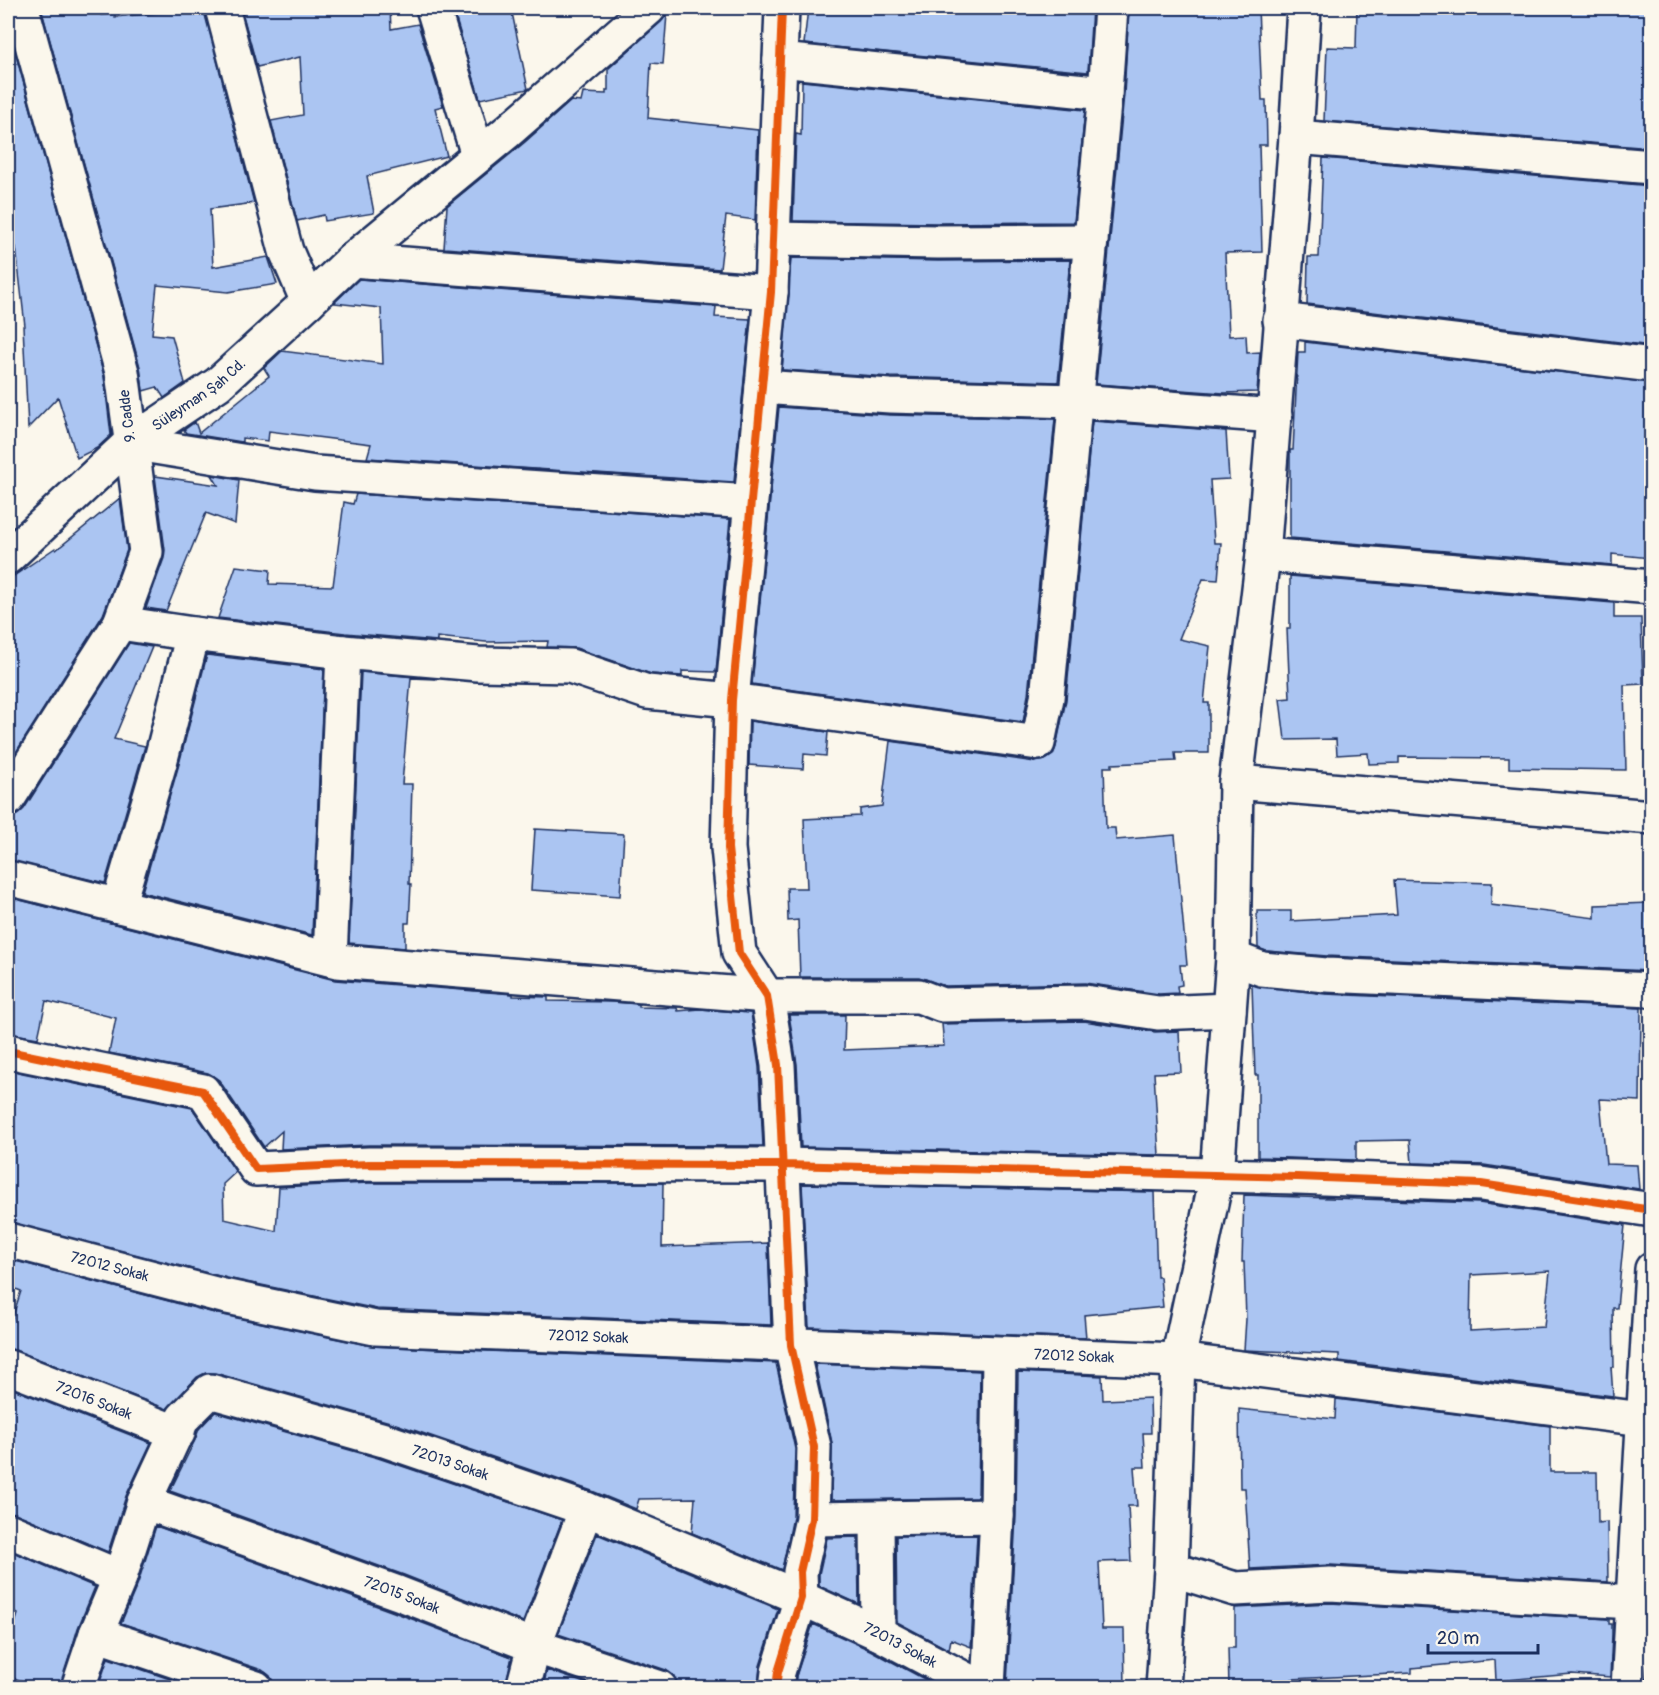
<svg xmlns="http://www.w3.org/2000/svg" width="1659" height="1695" font-family="Pangolin,sans-serif">
  <style>
    .building { fill: #abc5f2; stroke: #1b2f5e; stroke-width: 1.5; fill-rule: evenodd }
    .lines { fill: none; stroke-linecap: round; stroke-linejoin: round }
    .street-casing { stroke: #1b2f5e; stroke-width: 38 }
    .secondary-casing { stroke: #1b2f5e; stroke-width: 38 }
    .street { stroke: #fbf7ec; stroke-width: 33 }
    .secondary { stroke: #fbf7ec; stroke-width: 33 }
    .cycleway-casing { stroke: #fbf7ec; stroke-width: 11 }
    .cycleway { stroke: #e8590c; stroke-width: 8 }
    .labels { text-anchor: middle; stroke-width: 4.5; stroke-linejoin: round; paint-order: stroke }
    .street-label { font-size: 15px; fill: #1b2f5e; stroke: #fbf7ec }
  </style>
  <rect width="100%" height="100%" fill="#fbf7ec"/>
  <filter id="ink" filterUnits="userSpaceOnUse"><feTurbulence type="fractalNoise" baseFrequency=".0167" numOctaves="2"/><feDisplacementMap in="SourceGraphic" scale="12" xChannelSelector="R" yChannelSelector="G"/><feConvolveMatrix kernelMatrix="1 2 1 2 8 2 1 2 1" color-interpolation-filters="sRGB"/></filter>
  <g filter="url(#ink)">
    <path class="building" d="M 41,8 L 100,8 L 101,15 L 115,14 L 115,17 L 204,9 L 254,203 L 210,209 L 213,267 L 268,257 L 277,284 L 228,292 L 157,285 L 152,334 L 172,336 L 185,383 L 164,398 L 157,387 L 143,391 L 140,367 Z
      M 241,8 L 390,8 L 391,29 L 418,24 L 443,106 L 435,108 L 447,156 L 367,176 L 374,213 L 325,221 L 324,215 L 297,221 L 271,121 L 303,115 L 300,57 L 257,67 Z
      M 496,8 L 511,8 L 528,89 L 480,99 L 455,16 Z
      M 808,8 L 897,8 L 898,10 L 1092,8 L 1088,72 L 804,44 Z
      M 1129,8 L 1132,8 L 1132,11 L 1258,8 L 1262,100 L 1266,100 L 1267,145 L 1259,145 L 1262,252 L 1225,253 L 1229,336 L 1246,335 L 1247,353 L 1260,352 L 1257,392 L 1224,393 L 1096,384 L 1124,94 Z
      M 1357,8 L 1652,8 L 1652,148 L 1324,121 L 1327,47 L 1356,48 Z
      M 667,14 L 663,64 L 651,63 L 648,118 L 758,130 L 755,220 L 726,216 L 720,269 L 444,248 L 447,206 L 525,142 L 571,101 L 581,102 L 583,93 L 606,94 L 606,90 L 608,90 L 608,69 L 661,22 Z
      M 8,26 L 104,376 L 111,435 L 97,448 L 77,458 L 58,397 L 28,428 L 23,326 L 25,326 L 16,247 L 8,247 Z
      M 802,81 L 1085,110 L 1074,222 L 938,223 L 793,221 L 796,134 L 801,135 Z
      M 1323,158 L 1652,186 L 1652,346 L 1307,304 L 1308,257 L 1319,257 Z
      M 791,258 L 938,261 L 1070,260 L 1058,382 L 891,377 L 782,370 Z
      M 359,279 L 716,307 L 715,317 L 750,319 L 734,482 L 367,458 L 371,444 L 269,431 L 268,441 L 242,438 L 242,442 L 186,433 L 184,430 L 195,422 L 199,433 L 269,376 L 264,368 L 282,351 L 383,364 L 381,308 L 334,303 Z
      M 1305,342 L 1652,383 L 1650,558 L 1612,554 L 1612,565 L 1290,538 L 1290,450 L 1293,450 L 1298,352 L 1305,352 Z
      M 779,407 L 890,415 L 1055,419 L 1028,695 L 1023,722 L 752,684 Z
      M 1092,421 L 1226,431 L 1229,479 L 1210,480 L 1214,543 L 1221,543 L 1218,580 L 1203,579 L 1179,639 L 1210,646 L 1204,703 L 1209,703 L 1209,753 L 1175,753 L 1176,761 L 1112,764 L 1112,767 L 1104,767 L 1106,828 L 1115,828 L 1116,840 L 1175,835 L 1187,965 L 1180,965 L 1182,985 L 1177,986 L 1178,993 L 1159,994 L 1085,983 L 945,986 L 919,977 L 800,977 L 798,920 L 788,921 L 787,888 L 807,888 L 804,819 L 860,816 L 860,809 L 882,806 L 890,741 L 1035,762 L 1045,760 L 1053,755 L 1056,747 L 1066,700 Z
      M 212,475 L 239,480 L 235,524 L 206,513 L 166,611 L 146,608 L 164,558 L 165,550 L 155,476 L 218,485 Z
      M 356,494 L 730,519 L 716,672 L 682,671 L 682,676 L 651,674 L 576,648 L 547,647 L 548,641 L 486,642 L 437,637 L 437,641 L 345,633 L 218,618 L 236,566 L 270,570 L 269,584 L 333,586 L 344,502 L 353,504 Z
      M 120,498 L 127,550 L 103,615 L 8,765 L 8,580 L 55,548 L 56,550 Z
      M 1290,576 L 1614,603 L 1614,618 L 1641,618 L 1643,684 L 1624,685 L 1626,770 L 1509,768 L 1509,758 L 1399,757 L 1399,763 L 1369,764 L 1368,753 L 1337,755 L 1336,739 L 1285,740 L 1280,699 L 1290,698 L 1287,629 L 1290,629 Z
      M 129,643 L 152,647 L 114,739 L 145,746 L 105,883 L 8,860 L 8,818 L 17,815 L 24,809 Z
      M 207,655 L 324,669 L 312,935 L 142,892 L 179,764 Z
      M 361,672 L 436,679 L 411,678 L 402,784 L 412,784 L 409,884 L 411,884 L 409,923 L 405,923 L 405,948 L 349,943 Z
      M 750,721 L 828,732 L 826,756 L 804,754 L 803,769 L 749,765 Z
      M 535,829 L 624,834 L 620,896 L 531,890 Z
      M 1394,880 L 1492,883 L 1491,905 L 1595,918 L 1595,905 L 1650,903 L 1652,936 L 1649,937 L 1650,971 L 1327,956 L 1266,951 L 1258,948 L 1257,911 L 1291,911 L 1291,921 L 1397,915 Z
      M 8,897 L 335,980 L 513,994 L 513,996 L 548,997 L 548,1001 L 612,1002 L 639,1004 L 639,1007 L 677,1008 L 678,1011 L 700,1009 L 751,1013 L 759,1067 L 763,1146 L 369,1145 L 281,1149 L 282,1131 L 264,1147 L 219,1080 L 208,1073 L 109,1053 L 116,1018 L 46,1001 L 38,1038 L 8,1033 Z
      M 1252,985 L 1325,994 L 1641,1008 L 1640,1101 L 1600,1099 L 1606,1164 L 1637,1165 L 1639,1189 L 1484,1165 L 1412,1163 L 1410,1140 L 1356,1141 L 1356,1160 L 1258,1157 L 1258,1075 L 1255,1075 Z
      M 789,1015 L 845,1015 L 844,1050 L 944,1046 L 942,1024 L 1084,1021 L 1155,1032 L 1179,1031 L 1181,1072 L 1154,1073 L 1159,1155 L 801,1147 L 797,1064 Z
      M 8,1070 L 192,1108 L 236,1172 L 223,1184 L 224,1219 L 276,1231 L 279,1187 L 369,1183 L 663,1183 L 662,1247 L 768,1243 L 771,1325 L 377,1309 L 227,1278 L 8,1222 Z
      M 802,1184 L 1154,1192 L 1157,1277 L 1160,1277 L 1163,1307 L 1084,1315 L 1086,1338 L 809,1327 Z
      M 1244,1195 L 1479,1203 L 1625,1225 L 1617,1308 L 1613,1308 L 1614,1367 L 1611,1367 L 1613,1396 L 1339,1361 L 1339,1354 L 1244,1350 L 1246,1319 L 1244,1262 L 1242,1262 ZM 1550,1271 L 1544,1327 L 1470,1331 L 1471,1275 Z
      M 8,1259 L 218,1314 L 371,1346 L 776,1363 L 795,1449 L 793,1517 L 782,1570 L 692,1533 L 695,1498 L 639,1499 L 636,1509 L 592,1491 L 390,1422 L 215,1373 L 206,1373 L 197,1377 L 167,1409 L 15,1350 L 8,1349 L 8,1331 L 21,1291 L 8,1286 Z
      M 815,1364 L 980,1371 L 978,1498 L 831,1500 L 832,1443 Z
      M 1018,1372 L 1102,1376 L 1103,1400 L 1150,1398 L 1151,1433 L 1143,1433 L 1145,1467 L 1134,1467 L 1137,1506 L 1128,1506 L 1131,1561 L 1099,1562 L 1102,1629 L 1124,1629 L 1125,1688 L 1007,1685 L 1016,1516 Z
      M 8,1387 L 151,1443 L 126,1496 L 108,1552 L 15,1513 L 8,1512 Z
      M 1336,1399 L 1550,1426 L 1550,1472 L 1597,1472 L 1598,1523 L 1607,1522 L 1608,1582 L 1331,1565 L 1250,1569 L 1245,1488 L 1240,1488 L 1239,1409 L 1335,1419 Z
      M 215,1412 L 378,1458 L 562,1520 L 523,1622 L 404,1575 L 170,1491 L 195,1440 L 199,1429 Z
      M 156,1526 L 391,1611 L 512,1657 L 505,1688 L 274,1688 L 270,1676 L 262,1670 L 121,1623 L 138,1583 Z
      M 597,1534 L 778,1609 L 760,1666 L 758,1688 L 678,1688 L 674,1676 L 666,1670 L 558,1634 Z
      M 977,1535 L 971,1647 L 951,1639 L 949,1650 L 897,1622 L 896,1536 Z
      M 858,1537 L 859,1604 L 819,1586 L 819,1574 L 827,1538 Z
      M 8,1550 L 95,1587 L 78,1628 L 60,1688 L 42,1688 L 8,1676 L 8,1646 L 18,1614 L 8,1605 Z
      M 1330,1603 L 1609,1619 L 1609,1624 L 1612,1624 L 1612,1634 L 1610,1677 L 1572,1674 L 1496,1681 L 1495,1660 L 1412,1668 L 1412,1673 L 1292,1679 L 1292,1688 L 1229,1688 L 1228,1648 L 1235,1648 L 1235,1608 Z
      M 813,1624 L 870,1650 L 941,1688 L 795,1688 L 796,1676 Z
      M 108,1658 L 196,1688 L 98,1688 Z
      M 547,1670 L 599,1688 L 543,1688 Z"/>
    <g class="lines">
      <g class="street-casing">
        <g id="street">
          <path d="M 222,8 L 286,251 L 308,302 L 352,260 L 506,133 L 649,8"/>
          <path d="M 433,8 L 478,155"/>
          <path d="M 780,60 L 1105,93"/>
          <path d="M 1296,137 L 1652,167"/>
          <path d="M 773,239 L 938,242 L 1091,241"/>
          <path d="M 352,260 L 771,292"/>
          <path d="M 1280,320 L 1652,365"/>
          <path d="M 762,387 L 890,396 L 1076,401 L 1275,416"/>
          <path d="M 1263,555 L 1652,587"/>
          <path d="M 8,557 L 130,443 L 315,473 L 750,502"/>
          <path d="M 120,623 L 193,634 L 343,652 L 330,959"/>
          <path d="M 343,652 L 478,664 L 570,666 L 647,692 L 732,700 L 1038,743 L 1047,698 L 1105,93 L 1111,8"/>
          <path d="M 8,878 L 337,961 L 767,996 L 919,996 L 942,1005 L 1085,1002 L 1158,1013 L 1229,1010"/>
          <path d="M 118,906 L 161,759 L 193,634"/>
          <path d="M 1233,958 L 1262,969 L 1326,975 L 1652,990"/>
          <path d="M 8,1051 L 203,1091 L 256,1169 L 369,1164 L 782,1165 L 1297,1177 L 1481,1184 L 1652,1210"/>
          <path id="s1" d="M 8,1240 L 223,1296 L 375,1328 L 1178,1360 L 1643,1419"/>
          <path id="s2" d="M 8,1367 L 178,1433"/>
          <path id="s3" d="M 144,1502 L 398,1593 L 534,1646 L 660,1688"/>
          <path d="M 812,1519 L 997,1516"/>
          <path d="M 877,1519 L 878,1633"/>
          <path d="M 8,1530 L 120,1577"/>
          <path d="M 1171,1569 L 1235,1589 L 1330,1584 L 1632,1602"/>
          <path d="M 96,1634 L 256,1688"/>
          <path id="s4" d="M 78,1688 L 96,1634 L 120,1577 L 144,1502 L 183,1418 L 210,1391 L 384,1440 L 586,1509 L 801,1598 L 878,1633 L 982,1688"/>
          <path d="M 523,1688 L 534,1646 L 586,1509"/>
          <path d="M 776,1688 L 778,1672 L 801,1598 L 800,1572 L 812,1519 L 814,1447 L 791,1345 L 778,1065 L 767,996 L 739,953 L 728,848 L 732,700 L 771,292 L 782,8"/>
          <path d="M 988,1688 L 997,1516 L 999,1354"/>
          <path d="M 1628,1688 L 1652,1269"/>
        </g>
      </g>
      <g class="secondary-casing">
        <g id="secondary">
          <path id="s5" d="M 130,443 L 218,384 L 308,302"/>
          <path d="M 1236,782 L 1652,817"/>
          <path d="M 8,799 L 120,623 L 146,552 L 122,372 L 22,8"/>
          <path d="M 1163,1688 L 1171,1569 L 1178,1360 L 1217,1175 L 1233,958 L 1236,782 L 1263,555 L 1296,137 L 1304,8"/>
        </g>
      </g>
      <use href="#street" class="street"/>
      <use href="#secondary" class="secondary"/>
      <g class="cycleway-casing">
        <path id="cycleway" d="M 8,1051 L 203,1091 L 256,1169 L 369,1164 L 782,1165 L 1297,1177 L 1481,1184 L 1652,1210
          M 776,1688 L 778,1672 L 801,1598 L 800,1572 L 812,1519 L 814,1447 L 791,1345 L 778,1065 L 767,996 L 739,953 L 728,848 L 732,700 L 771,292 L 782,8"/>
      </g>
      <use href="#cycleway" class="cycleway"/>
    </g>
  </g>
  <g class="labels">
    <g class="street-label">
      <text dy="5" stroke="none"><textPath href="#s5" startOffset="84">Süleyman Şah Cd.</textPath></text>
      <text transform="translate(127 416) rotate(-97)" y="5">9. Cadde</text>
      <text dy="5" stroke="none"><textPath href="#s1" startOffset="105">72012 Sokak</textPath></text>
      <text dy="5" stroke="none"><textPath href="#s1" startOffset="591">72012 Sokak</textPath></text>
      <text dy="5" stroke="none"><textPath href="#s1" startOffset="1077">72012 Sokak</textPath></text>
      <text dy="5" stroke="none"><textPath href="#s2" startOffset="92">72016 Sokak</textPath></text>
      <text dy="5" stroke="none"><textPath href="#s4" startOffset="579">72013 Sokak</textPath></text>
      <text dy="5" stroke="none"><textPath href="#s3" startOffset="274">72015 Sokak</textPath></text>
      <text dy="5" stroke="none"><textPath href="#s4" startOffset="1065">72013 Sokak</textPath></text>
    </g>
  </g>
  <rect width="1659" height="1695" fill="none" stroke="#fbf7ec" stroke-width="30"/>
  <rect x="15" y="15" width="1629" height="1665" fill="none" stroke="#1b2f5e" stroke-width="2" filter="url(#ink)"/>
  <path d="M1428 1644v9h110v-9" fill="none" stroke="#1b2f5e" stroke-width="3"/>
  <text x="1437" y="1644" font-size="18" fill="#1b2f5e" stroke="#fbf7ec" stroke-width="4.5" paint-order="stroke">20 m</text>
</svg>
